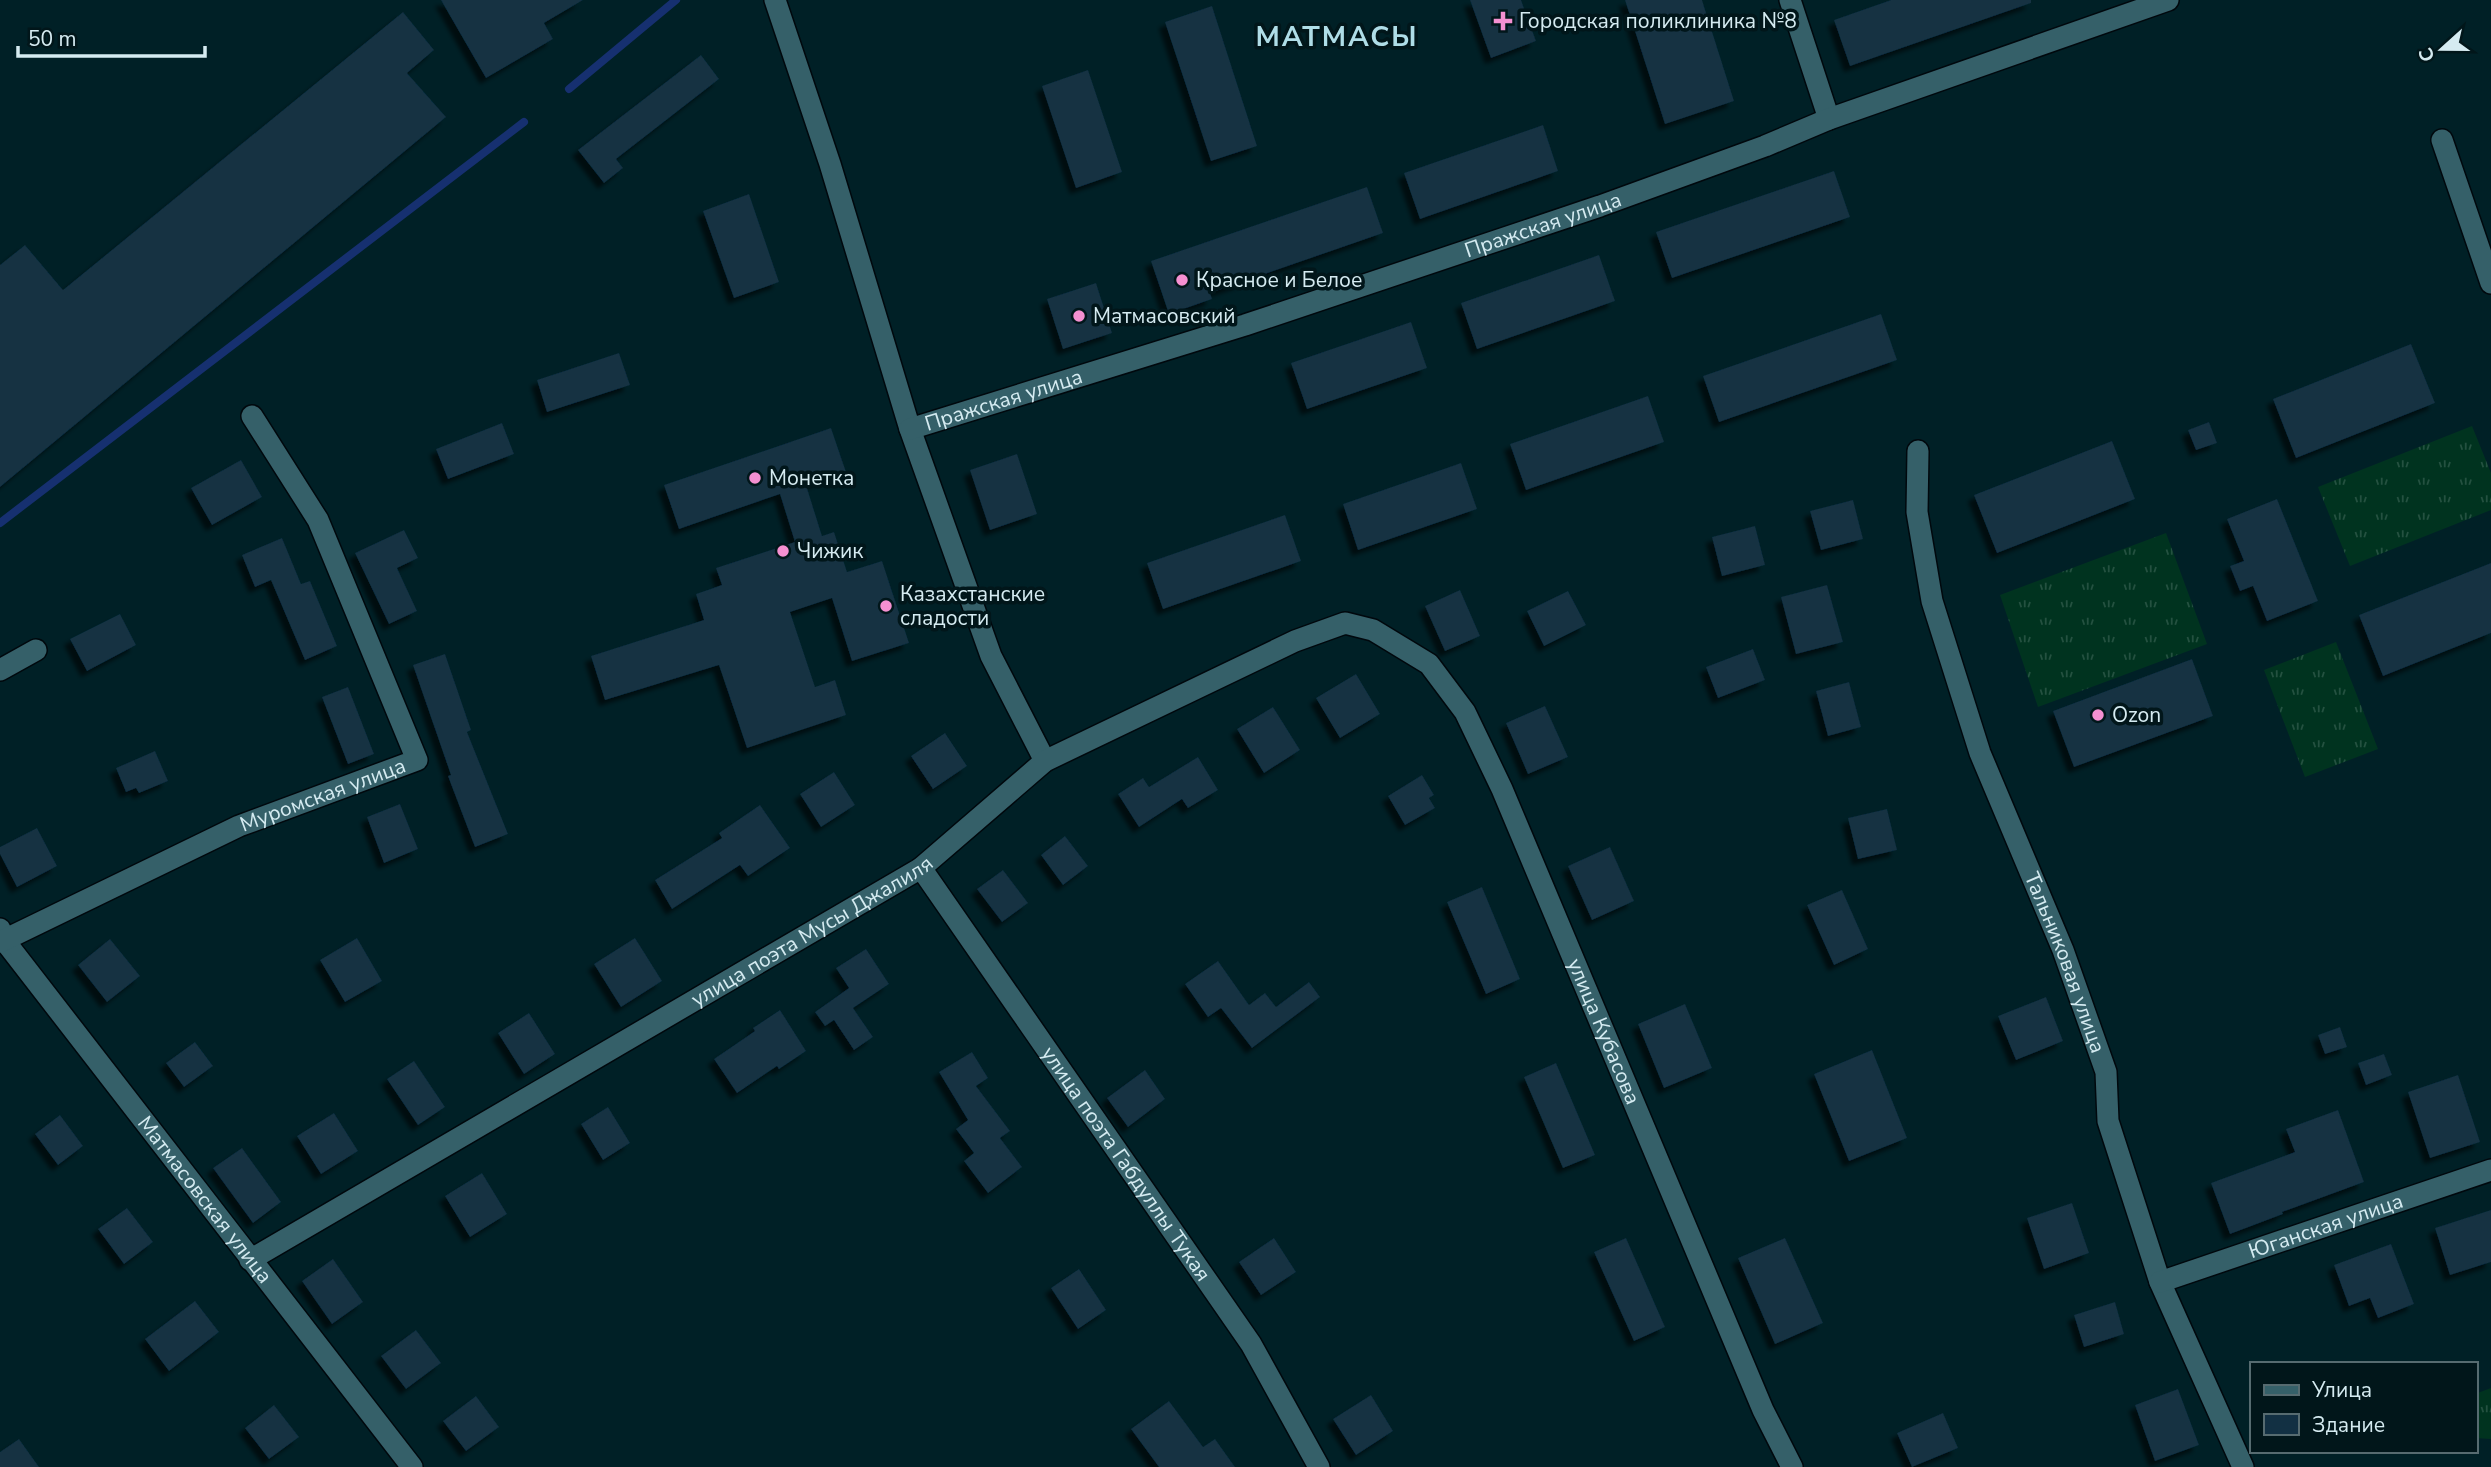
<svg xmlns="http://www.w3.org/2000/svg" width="2491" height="1467" font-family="'Nunito Sans',sans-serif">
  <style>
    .grass { fill: url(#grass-tufts) }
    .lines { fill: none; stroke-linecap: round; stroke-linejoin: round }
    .stream { stroke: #163070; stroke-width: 8 }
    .building { fill: #123043; filter: url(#shadow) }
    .minor-casing { stroke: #00080d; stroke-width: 24 }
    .minor { stroke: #356069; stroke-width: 21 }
    .poi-dot { fill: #f590d1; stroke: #01161a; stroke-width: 2.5 }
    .labels { text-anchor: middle; stroke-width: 7; stroke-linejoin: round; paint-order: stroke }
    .poi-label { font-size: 21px; fill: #d5ebf1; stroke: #01161a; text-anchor: start }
    .street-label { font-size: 21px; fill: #d5ebf1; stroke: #01161a }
    .district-label { font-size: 28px; font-weight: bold; letter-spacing: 2px; fill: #afdde7; stroke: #01161a }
  </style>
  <defs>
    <pattern id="grass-tufts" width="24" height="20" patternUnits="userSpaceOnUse" patternTransform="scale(1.75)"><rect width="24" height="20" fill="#00331f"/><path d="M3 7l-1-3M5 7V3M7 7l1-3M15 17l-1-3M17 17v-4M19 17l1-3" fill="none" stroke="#245140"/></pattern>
    <filter id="shadow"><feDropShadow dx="-6" dy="6" stdDeviation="2" flood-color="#0009"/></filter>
  </defs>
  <rect width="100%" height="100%" fill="#002026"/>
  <path class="grass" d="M 2472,426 L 2491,473 L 2491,510 L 2350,566 L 2318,487 Z
    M 2166,533 L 2207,644 L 2038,707 L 2000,595 Z
    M 2336,642 L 2378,749 L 2305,777 L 2264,670 Z
    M 2491,1388 L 2491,1439 L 2475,1438 L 2475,1394 Z"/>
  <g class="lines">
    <path class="stream" d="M 569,89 L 676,0
      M 0,523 L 524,122"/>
  </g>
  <path class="building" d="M 441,0 L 583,0 L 544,23 L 553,39 L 486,78 Z
    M 1470,0 L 1521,0 L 1536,41 L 1491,58 Z
    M 1625,0 L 1702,0 L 1734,101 L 1665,124 Z
    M 1891,0 L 2031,0 L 2031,3 L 1850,66 L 1834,20 Z
    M 1212,6 L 1257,146 L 1211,161 L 1165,22 Z
    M 403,12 L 434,50 L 407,73 L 446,117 L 0,487 L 0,265 L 25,245 L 63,290 Z
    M 701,55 L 719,79 L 616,159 L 623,168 L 604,183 L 578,150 Z
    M 1088,70 L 1122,172 L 1076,188 L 1042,86 Z
    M 1543,125 L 1558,171 L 1420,219 L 1404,173 Z
    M 1834,171 L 1850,217 L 1672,278 L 1656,232 Z
    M 1367,187 L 1383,233 L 1210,293 L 1212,299 L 1169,314 L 1151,261 Z
    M 749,194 L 779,282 L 734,298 L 703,211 Z
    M 1599,255 L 1615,301 L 1477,349 L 1461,303 Z
    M 1096,283 L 1112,333 L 1063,349 L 1047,299 Z
    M 1881,314 L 1897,360 L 1719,422 L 1703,376 Z
    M 1411,322 L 1427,368 L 1307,409 L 1291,363 Z
    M 2411,344 L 2435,403 L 2296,458 L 2273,399 Z
    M 619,353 L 630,385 L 547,412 L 537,380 Z
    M 1648,396 L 1664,442 L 1526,490 L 1510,444 Z
    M 2209,422 L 2217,443 L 2196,450 L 2188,430 Z
    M 502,423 L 514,454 L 448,479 L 436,449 Z
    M 831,428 L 846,472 L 806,485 L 822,536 L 834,532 L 847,572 L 882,561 L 909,643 L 852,661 L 832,598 L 790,612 L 815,687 L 835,680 L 846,715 L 747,748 L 719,665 L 605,700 L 591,656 L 704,620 L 696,594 L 722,585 L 716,568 L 795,542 L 780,494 L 679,529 L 664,485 Z
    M 2112,441 L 2135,499 L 1997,553 L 1974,495 Z
    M 1017,454 L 1037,514 L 990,530 L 970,470 Z
    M 241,460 L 262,497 L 212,525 L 191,488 Z
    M 1461,463 L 1477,509 L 1358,550 L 1343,504 Z
    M 2277,499 L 2318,601 L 2267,621 L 2253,586 L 2240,591 L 2230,566 L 2244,561 L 2227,519 Z
    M 1853,500 L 1863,539 L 1821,550 L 1810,511 Z
    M 1285,515 L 1301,561 L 1163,609 L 1147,563 Z
    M 1755,526 L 1765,565 L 1722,576 L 1712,537 Z
    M 404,530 L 418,558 L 397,568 L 417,611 L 389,624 L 355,553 Z
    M 282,538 L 301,584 L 310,581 L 337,646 L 305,660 L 271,580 L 255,587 L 242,555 Z
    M 2491,563 L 2491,633 L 2383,676 L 2359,615 Z
    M 1827,585 L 1843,642 L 1796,654 L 1781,597 Z
    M 1460,590 L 1480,636 L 1445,651 L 1425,606 Z
    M 1568,591 L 1586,625 L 1544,646 L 1527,611 Z
    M 120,614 L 136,645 L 87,671 L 70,639 Z
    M 1753,649 L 1765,680 L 1718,698 L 1706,667 Z
    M 445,654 L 471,730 L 467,732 L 508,834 L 475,847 L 448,776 L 451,775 L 413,665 Z
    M 2192,659 L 2213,716 L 2074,767 L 2053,711 Z
    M 1356,674 L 1380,714 L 1340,738 L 1316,698 Z
    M 1849,682 L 1861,727 L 1828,736 L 1816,691 Z
    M 348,687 L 374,754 L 348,764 L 322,697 Z
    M 1545,706 L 1568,757 L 1528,774 L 1506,723 Z
    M 1273,707 L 1300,750 L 1264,773 L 1237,729 Z
    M 945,733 L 967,766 L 933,789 L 911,756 Z
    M 155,751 L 168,781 L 139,793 L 136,788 L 126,792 L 116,768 Z
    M 1198,757 L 1218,790 L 1188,808 L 1182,799 L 1139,827 L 1118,794 L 1143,778 L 1149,787 Z
    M 834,772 L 855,805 L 821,827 L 800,794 Z
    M 1422,775 L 1434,795 L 1429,798 L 1435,808 L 1405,825 L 1388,796 Z
    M 400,804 L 418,849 L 384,863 L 367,817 Z
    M 760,805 L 790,848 L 748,876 L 740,865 L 672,909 L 655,880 L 722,838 L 719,833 Z
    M 1887,809 L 1897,850 L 1858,859 L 1848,818 Z
    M 37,828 L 57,866 L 17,887 L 0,854 L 0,847 Z
    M 1065,836 L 1088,866 L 1063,885 L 1041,855 Z
    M 1610,847 L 1634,901 L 1592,920 L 1568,866 Z
    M 1003,870 L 1028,903 L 1002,922 L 977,889 Z
    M 1482,887 L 1520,979 L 1486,994 L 1447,902 Z
    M 1842,890 L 1868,949 L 1834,965 L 1807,905 Z
    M 357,938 L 382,981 L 345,1002 L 320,960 Z
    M 635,938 L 662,981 L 621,1007 L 594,964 Z
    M 110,939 L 140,976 L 107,1002 L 78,965 Z
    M 866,949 L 889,984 L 853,1008 L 873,1037 L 854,1050 L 834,1020 L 825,1026 L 815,1012 L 849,988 L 836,968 Z
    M 1218,961 L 1249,1005 L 1265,993 L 1276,1007 L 1309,982 L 1320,997 L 1252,1048 L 1221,1008 L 1208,1017 L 1185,984 Z
    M 2046,997 L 2063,1041 L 2016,1060 L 1998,1016 Z
    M 1685,1004 L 1712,1068 L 1664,1088 L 1638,1024 Z
    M 780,1010 L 806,1051 L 779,1069 L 777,1066 L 737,1093 L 714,1059 L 755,1031 L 753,1028 Z
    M 529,1013 L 555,1054 L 524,1074 L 498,1033 Z
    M 2340,1027 L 2347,1047 L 2325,1054 L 2318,1035 Z
    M 195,1042 L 213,1066 L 184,1087 L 166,1063 Z
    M 1872,1050 L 1907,1138 L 1849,1161 L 1814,1074 Z
    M 972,1052 L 988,1078 L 976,1086 L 1010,1131 L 1000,1138 L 1022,1167 L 988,1193 L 964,1161 L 974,1153 L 956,1129 L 968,1120 L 939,1072 Z
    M 2384,1054 L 2392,1075 L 2366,1085 L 2358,1063 Z
    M 414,1061 L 445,1107 L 418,1125 L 387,1079 Z
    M 1556,1063 L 1595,1155 L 1563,1168 L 1524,1077 Z
    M 1145,1070 L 1165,1099 L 1128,1127 L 1107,1098 Z
    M 2458,1075 L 2480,1142 L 2430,1158 L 2408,1092 Z
    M 608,1107 L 630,1143 L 603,1160 L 581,1124 Z
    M 2338,1110 L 2364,1182 L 2282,1212 L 2283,1214 L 2230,1234 L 2211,1183 L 2295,1152 L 2286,1129 Z
    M 334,1113 L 358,1151 L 321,1174 L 297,1136 Z
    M 60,1115 L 83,1146 L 58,1165 L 35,1134 Z
    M 242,1148 L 281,1202 L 253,1223 L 213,1168 Z
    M 482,1173 L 507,1214 L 470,1237 L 445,1196 Z
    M 2072,1203 L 2089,1253 L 2044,1269 L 2027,1218 Z
    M 127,1208 L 153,1242 L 124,1264 L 98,1229 Z
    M 2491,1210 L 2491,1262 L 2450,1275 L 2435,1228 Z
    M 1274,1238 L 1296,1272 L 1261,1295 L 1239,1262 Z
    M 1626,1238 L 1665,1327 L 1634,1341 L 1594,1252 Z
    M 1785,1238 L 1823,1323 L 1775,1344 L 1738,1258 Z
    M 2391,1244 L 2414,1304 L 2378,1318 L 2370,1298 L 2349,1306 L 2334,1265 Z
    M 333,1259 L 363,1302 L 332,1324 L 302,1281 Z
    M 1079,1269 L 1106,1310 L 1078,1329 L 1051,1288 Z
    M 195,1301 L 219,1332 L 169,1371 L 145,1339 Z
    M 2115,1302 L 2124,1334 L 2084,1347 L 2074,1315 Z
    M 416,1330 L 441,1363 L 406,1389 L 381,1356 Z
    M 2178,1389 L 2199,1445 L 2155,1461 L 2135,1405 Z
    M 1371,1395 L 1393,1431 L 1356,1455 L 1333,1419 Z
    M 476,1396 L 499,1427 L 466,1451 L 443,1421 Z
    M 1169,1401 L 1203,1447 L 1215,1439 L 1235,1467 L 1159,1467 L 1131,1429 Z
    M 274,1405 L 299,1437 L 269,1459 L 245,1428 Z
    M 1943,1413 L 1958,1448 L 1912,1467 L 1897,1433 Z
    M 19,1439 L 39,1467 L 0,1467 L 0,1452 Z"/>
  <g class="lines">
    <g class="minor-casing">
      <g id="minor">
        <path d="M 775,0 L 830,164 L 910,429 L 991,656 L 1045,761"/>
        <path d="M 1790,0 L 1829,119"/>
        <path d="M 2442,140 L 2491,283"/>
        <path id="s1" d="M 910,429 L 1245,325 L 1600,206 L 1765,146 L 1829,119 L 2168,0"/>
        <path id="s2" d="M 1918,451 L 1917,512 L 1932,601 L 1980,753 L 2063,950 L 2106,1072 L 2108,1121 L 2160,1282 L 2243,1467"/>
        <path d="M 0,670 L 36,650"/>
        <path id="s3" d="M 921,868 L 1251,1344 L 1319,1467"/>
        <path id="s4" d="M 0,929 L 4,940 L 412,1467"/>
        <path id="s5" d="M 0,942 L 239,826 L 417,760 L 318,520 L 252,416"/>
        <path id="s6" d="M 250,1260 L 921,868 L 1045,761 L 1295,641 L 1345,623 L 1373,630 L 1429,664 L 1465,712 L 1502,789 L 1763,1410 L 1792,1467"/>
        <path id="s7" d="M 2160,1282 L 2491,1170"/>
      </g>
    </g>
    <use href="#minor" class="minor"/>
  </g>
  <g class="poi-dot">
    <path d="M1499.5 10.5h7v7h7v7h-7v7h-7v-7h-7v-7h7z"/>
    <circle cx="1182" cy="280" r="7"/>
    <circle cx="1079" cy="316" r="7"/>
    <circle cx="755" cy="478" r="7"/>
    <circle cx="783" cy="551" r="7"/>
    <circle cx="886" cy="606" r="7"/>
    <circle cx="2098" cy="715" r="7"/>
  </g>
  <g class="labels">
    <g class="poi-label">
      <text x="1519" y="28">Городская поликлиника №8</text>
      <text x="1196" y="287">Красное и Белое</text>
      <text x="1093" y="323">Матмасовский</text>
      <text x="769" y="485">Монетка</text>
      <text x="797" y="558">Чижик</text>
      <text x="900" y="601">Казахстанские<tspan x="900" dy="24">сладости</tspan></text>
      <text x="2112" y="722">Ozon</text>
    </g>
    <g class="street-label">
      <text dy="7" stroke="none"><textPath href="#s1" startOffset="665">Пражская улица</textPath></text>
      <text dy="7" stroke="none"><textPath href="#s1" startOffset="98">Пражская улица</textPath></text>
      <text dy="7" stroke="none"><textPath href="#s5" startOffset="355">Муромская улица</textPath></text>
      <text dy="7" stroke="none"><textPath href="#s6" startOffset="651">улица поэта Мусы Джалиля</textPath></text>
      <text dy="7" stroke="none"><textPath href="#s2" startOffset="537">Тальниковая улица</textPath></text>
      <text dy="7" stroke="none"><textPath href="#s6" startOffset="1774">улица Кубасова</textPath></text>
      <text dy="7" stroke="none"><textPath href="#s3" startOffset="360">улица поэта Габдуллы Тукая</textPath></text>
      <text dy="7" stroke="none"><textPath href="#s4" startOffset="340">Матмасовская улица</textPath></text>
      <text dy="7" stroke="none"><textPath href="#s7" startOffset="175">Юганская улица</textPath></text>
    </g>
    <g class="district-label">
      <text x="1337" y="46">МАТМАСЫ</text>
    </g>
  </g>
  <rect x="2250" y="1362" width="228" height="91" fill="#01161a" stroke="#566b70" stroke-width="2"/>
  <rect x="2264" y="1385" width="35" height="10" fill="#356069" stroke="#566b70" stroke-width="2"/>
  <text x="2312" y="1397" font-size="21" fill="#d5ebf1">Улица</text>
  <rect x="2264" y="1414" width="35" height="21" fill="#123043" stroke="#566b70" stroke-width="2"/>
  <text x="2312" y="1432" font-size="21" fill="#d5ebf1">Здание</text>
  <g transform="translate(2442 49) rotate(249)" stroke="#01161a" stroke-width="5" paint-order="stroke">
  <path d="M0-5L12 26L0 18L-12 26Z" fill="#d5ebf1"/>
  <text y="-10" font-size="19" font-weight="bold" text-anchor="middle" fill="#d5ebf1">С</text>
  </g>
  <path d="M18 46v10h187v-10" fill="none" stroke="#d5ebf1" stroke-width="3.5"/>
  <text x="28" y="46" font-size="21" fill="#d5ebf1" stroke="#01161a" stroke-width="5" paint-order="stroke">50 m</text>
</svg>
